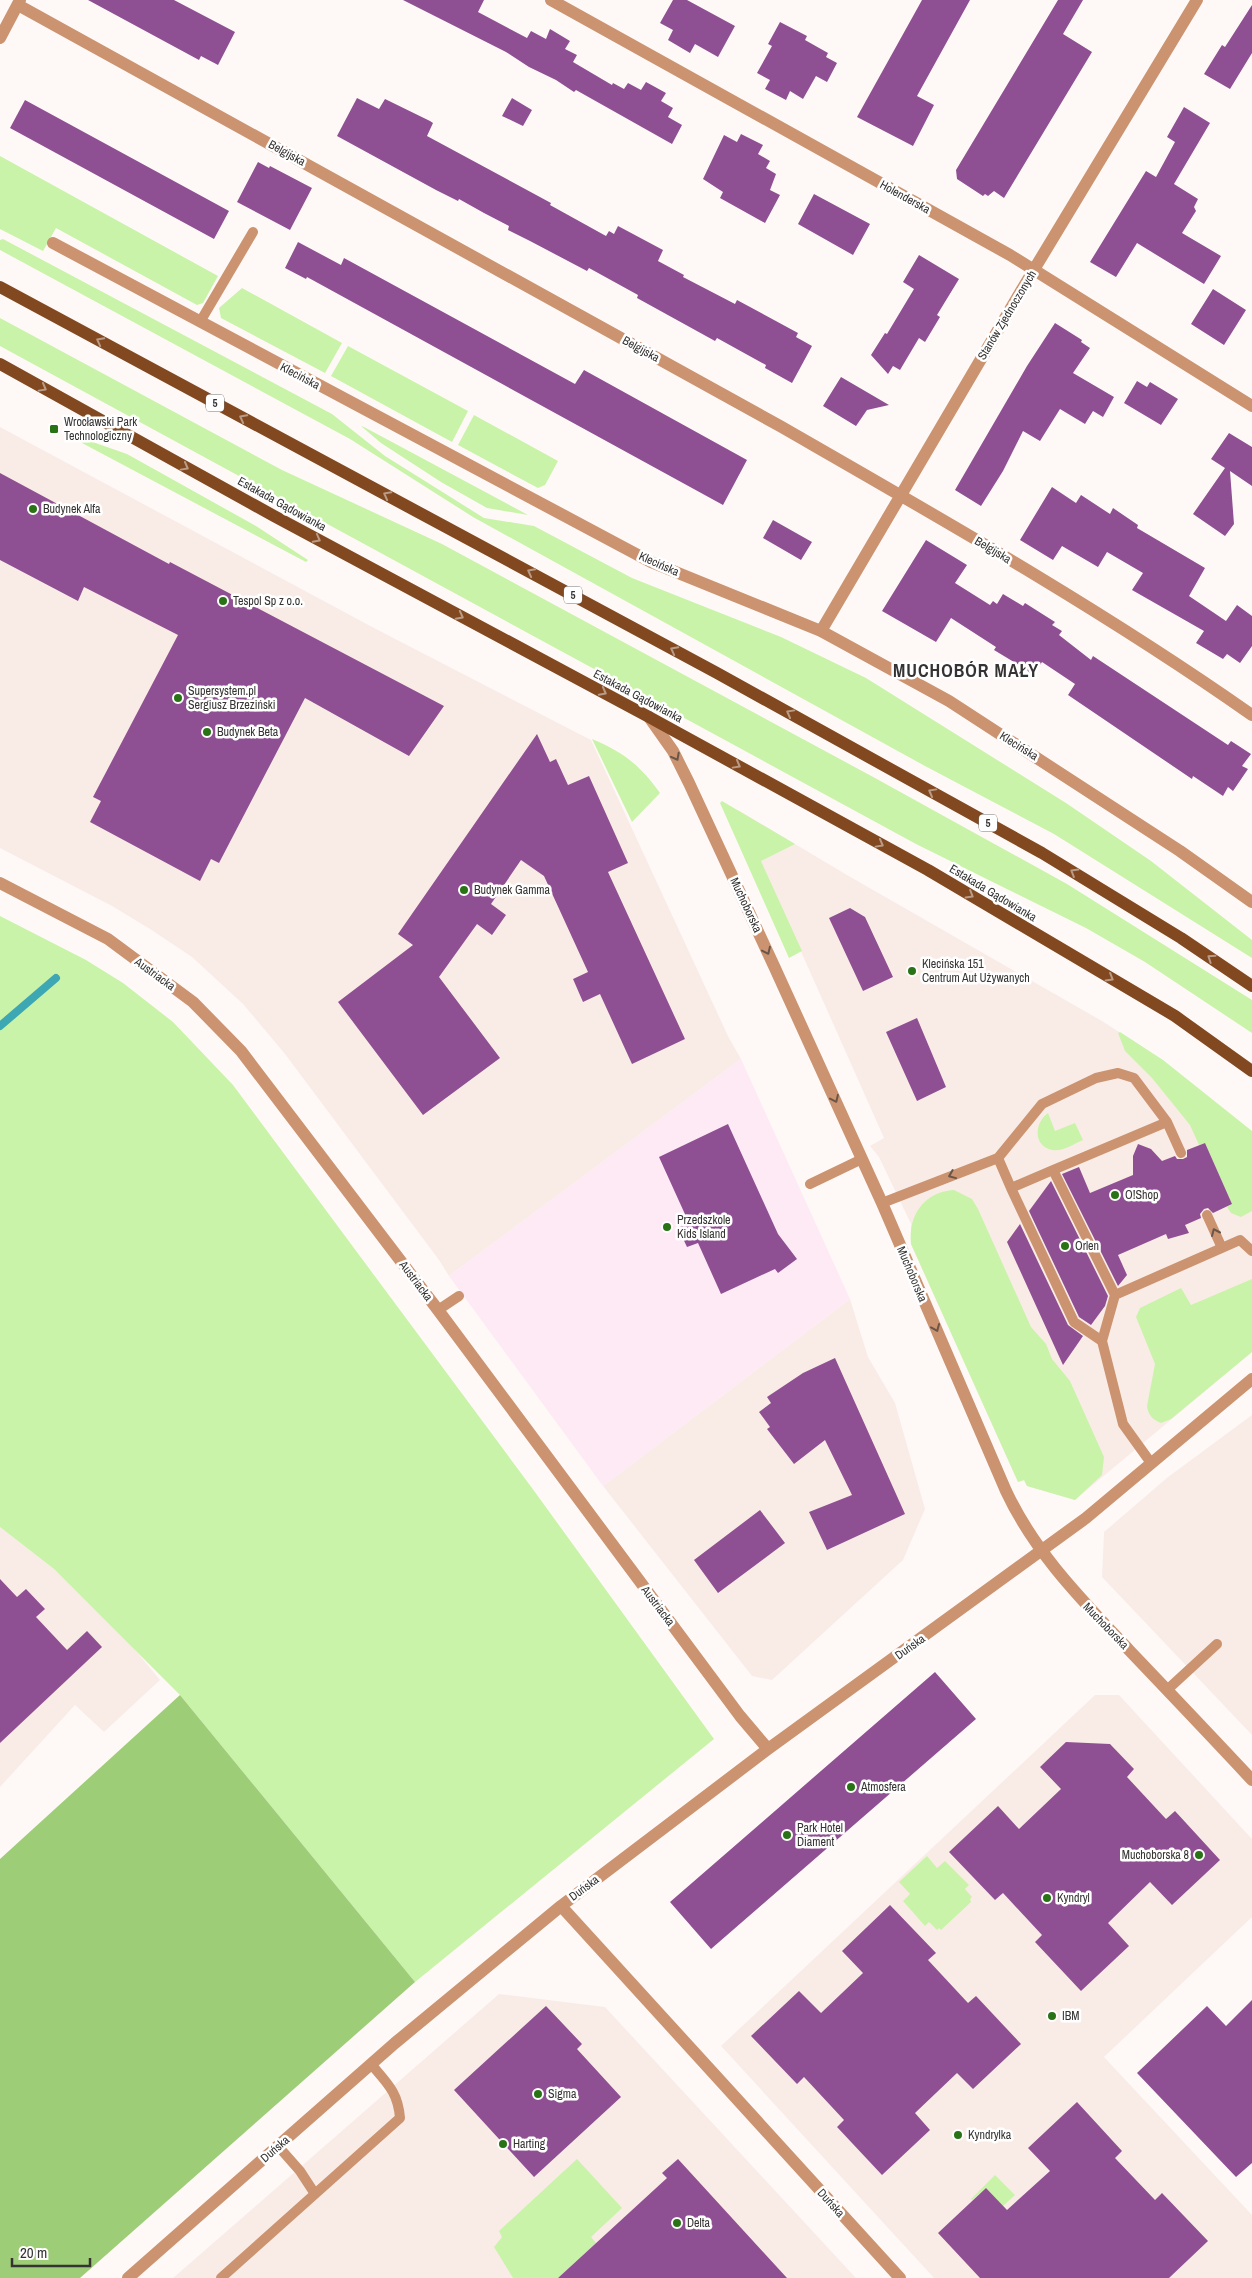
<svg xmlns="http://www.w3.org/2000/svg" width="1252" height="2278" font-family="'Archivo Narrow',sans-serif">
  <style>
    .built { fill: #f9ece7 }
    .education { fill: #fdeaf5 }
    .green { fill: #c9f3a8 }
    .forest { fill: #9ecd77 }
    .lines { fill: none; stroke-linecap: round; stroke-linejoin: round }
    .stream { stroke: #3da7b3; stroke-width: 8 }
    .building { fill: #8f5093 }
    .lane { stroke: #cb9370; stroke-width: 10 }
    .street { stroke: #cb9370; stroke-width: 12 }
    .primary { stroke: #824921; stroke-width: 12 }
    .oneway { stroke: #ba9b85 }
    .oneway2 { stroke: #6a5548 }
    .poi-dot { fill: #297216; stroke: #fff; stroke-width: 2 }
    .labels { text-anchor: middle; stroke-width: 5; stroke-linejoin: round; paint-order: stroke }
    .shield { fill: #fff; stroke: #727170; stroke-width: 1 }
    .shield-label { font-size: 11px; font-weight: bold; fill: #353433 }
    .street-label { font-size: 12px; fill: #353433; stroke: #fff }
    .poi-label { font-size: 12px; fill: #353433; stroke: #fff; text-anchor: start }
    .district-label { font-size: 18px; font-weight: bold; letter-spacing: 1px; fill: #353433; stroke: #fff }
  </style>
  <rect width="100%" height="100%" fill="#fef9f7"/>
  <path class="built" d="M 0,427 L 376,629 L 591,740 L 728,1036 L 741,1059 L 449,1276 L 439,1260 L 285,1054 L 243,1004 L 192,957 L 150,929 L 112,906 L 0,848 Z
    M 738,810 L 847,875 L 1102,1021 L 1141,1046 L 1252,1187 L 1252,1352 L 1075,1500 L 1027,1486 L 1024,1480 L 1018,1482 L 911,1244 L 911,1224 L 879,1157 L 870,1146 L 884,1138 Z
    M 850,1299 L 868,1357 L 895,1403 L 925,1509 L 903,1560 L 772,1680 L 752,1676 L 603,1486 Z
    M 1252,1415 L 1252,1735 L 1102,1577 L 1104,1532 L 1168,1477 Z
    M 0,1527 L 54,1569 L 132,1646 L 160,1680 L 104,1732 L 75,1705 L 0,1787 Z
    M 1095,1695 L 1119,1695 L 1252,1839 L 1252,1917 L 1104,2057 L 1252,2215 L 1252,2278 L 934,2278 L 721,2046 Z
    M 499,1994 L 605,2007 L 856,2278 L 173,2278 Z"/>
  <path class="education" d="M 741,1059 L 850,1299 L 603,1486 L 449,1276 Z"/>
  <path class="green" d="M 0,156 L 218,276 L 203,303 L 197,305 L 56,228 L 43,251 L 0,229 Z
    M 3,239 L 332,414 L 385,456 L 484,518 L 534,526 L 632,578 L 781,637 L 866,678 L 1066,803 L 1151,861 L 1252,940 L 1252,958 L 1054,834 L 925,766 L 473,517 L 350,439 L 0,250 L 0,240 Z
    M 242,288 L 342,343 L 325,373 L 221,318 L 219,308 Z
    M 0,318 L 282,470 L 442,544 L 875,778 L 1067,884 L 1252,1000 L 1252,1033 L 1145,962 L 1086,928 L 916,844 L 0,346 Z
    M 348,346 L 468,411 L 452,442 L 331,376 Z
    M 474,415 L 558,461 L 545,485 L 538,488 L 458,445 Z
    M 361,426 L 364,427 L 528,515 L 487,508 L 441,482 L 381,443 Z
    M 84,439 L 127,454 L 256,526 L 308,560 L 306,562 L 82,443 Z
    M 592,739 C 623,752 640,765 660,793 L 632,822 Z
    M 722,801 L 795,844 L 761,861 L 802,951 L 789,958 L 720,803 Z
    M 0,916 L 86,960 L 123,983 L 173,1022 L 233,1085 L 532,1488 L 714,1739 L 415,1982 L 180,1695 L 54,1569 L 0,1527 Z
    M 1120,1032 L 1163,1060 L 1252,1131 L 1252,1211 L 1241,1217 L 1231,1213 L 1227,1207 L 1232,1204 L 1205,1143 L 1199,1145 L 1190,1125 L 1152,1078 L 1125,1051 L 1118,1033 Z
    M 1048,1113 L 1055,1131 L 1075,1123 L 1083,1140 C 1074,1144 1062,1152 1052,1150 C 1033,1146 1034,1123 1048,1113 Z
    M 954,1190 L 972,1199 L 978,1209 L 1031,1327 L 1046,1344 L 1052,1359 L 1070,1381 L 1104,1457 L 1102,1475 L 1075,1500 L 1027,1486 L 1024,1480 L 1018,1482 L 911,1244 C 908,1215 924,1192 954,1190 Z
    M 1252,1279 L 1252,1352 L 1171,1419 L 1161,1423 C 1153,1420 1148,1415 1147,1406 L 1155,1364 L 1136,1317 L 1140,1308 L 1181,1288 L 1191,1305 Z
    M 927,1856 L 937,1868 L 945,1861 L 969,1885 L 965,1889 L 972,1897 L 970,1899 L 971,1902 L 941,1930 L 939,1928 L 937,1930 L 929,1922 L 925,1926 L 903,1901 L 910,1894 L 899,1882 Z
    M 577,2159 L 622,2208 L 591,2237 L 596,2243 L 558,2278 L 513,2278 L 494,2247 L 502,2237 L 499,2231 Z
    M 995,2175 L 1015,2195 L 1003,2206 L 986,2188 L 972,2200 L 971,2199 Z"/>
  <path class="forest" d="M 180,1695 L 415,1982 L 80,2278 L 0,2278 L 0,1859 Z"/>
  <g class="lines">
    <path class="stream" d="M 0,1026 L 56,978"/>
  </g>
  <path class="building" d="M 88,0 L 174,0 L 235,32 L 218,65 L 201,56 L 199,60 Z
    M 403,0 L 484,0 L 478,12 L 527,38 L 531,31 L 546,39 L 550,29 L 570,41 L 565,49 L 577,55 L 573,62 L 612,85 L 613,83 L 624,89 L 628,83 L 641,90 L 646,82 L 666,93 L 661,101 L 673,108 L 668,117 L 682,125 L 672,144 L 576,90 L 574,92 L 556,80 L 529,67 L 506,52 Z
    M 673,0 L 687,0 L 735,26 L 718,57 L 695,44 L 690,53 L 668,40 L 673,30 L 660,23 Z
    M 922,0 L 970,0 L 917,96 L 934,105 L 913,146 L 857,117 Z
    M 1058,0 L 1083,0 L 1063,34 L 1092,52 L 1004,198 L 994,191 L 988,196 L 985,194 L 983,196 L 957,179 L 956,170 Z
    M 1252,5 L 1252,53 L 1230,89 L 1204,74 L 1222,45 L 1225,47 Z
    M 780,22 L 807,36 L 805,40 L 828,53 L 826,57 L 837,63 L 827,82 L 816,76 L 803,99 L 790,91 L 786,100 L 765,89 L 770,80 L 757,73 L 772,46 L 768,44 Z
    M 357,98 L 379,109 L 385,99 L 430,121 L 433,123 L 427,136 L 551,203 L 550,205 L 606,236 L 609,231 L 614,234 L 618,226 L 663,250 L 658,261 L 684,275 L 683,277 L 735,304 L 737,300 L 798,333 L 796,337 L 812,346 L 792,383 L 765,368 L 766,365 L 717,338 L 715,341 L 637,298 L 638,295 L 589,268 L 587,271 L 530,241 L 508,230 L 509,226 L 484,213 L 459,199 L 458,201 L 436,190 L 337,136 Z
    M 512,98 L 532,110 L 523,126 L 502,116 Z
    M 25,100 L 229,211 L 214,239 L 10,128 Z
    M 1184,107 L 1210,123 L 1174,184 L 1198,199 L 1194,207 L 1196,211 L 1182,233 L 1221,256 L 1204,284 L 1137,243 L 1116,277 L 1090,262 L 1146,171 L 1156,177 L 1175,142 L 1167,137 Z
    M 741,134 L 763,145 L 758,154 L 770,161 L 766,168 L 776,174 L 770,190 L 780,195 L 765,223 L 720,198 L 723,192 L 703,179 L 724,135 L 737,142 Z
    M 258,162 L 269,168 L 270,166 L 312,188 L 290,230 L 237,202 Z
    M 814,194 L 870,224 L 853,255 L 798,224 Z
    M 298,242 L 341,265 L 344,258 L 575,384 L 584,370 L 747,460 L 723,505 L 307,277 L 306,279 L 285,268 Z
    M 919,255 L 959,279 L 937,315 L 940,317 L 925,342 L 919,338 L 900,370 L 893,366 L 888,374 L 871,355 L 885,333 L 887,334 L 914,289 L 903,282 Z
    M 1213,289 L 1246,310 L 1224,345 L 1191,324 Z
    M 1055,323 L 1082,340 L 1081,342 L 1090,348 L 1073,373 L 1114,397 L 1103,417 L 1093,411 L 1085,424 L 1060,409 L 1040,441 L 1023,431 L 1003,471 L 981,506 L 955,490 L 1027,366 Z
    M 841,377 L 889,405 L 867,410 L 856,426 L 823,406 Z
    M 1137,381 L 1147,387 L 1150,382 L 1178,399 L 1161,425 L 1124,403 Z
    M 1229,433 L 1252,447 L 1252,486 L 1230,471 L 1234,524 L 1225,536 L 1193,514 L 1225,468 L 1211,459 Z
    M 0,473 L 169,564 L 170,562 L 444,706 L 409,756 L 305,698 L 219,863 L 211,859 L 200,881 L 90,822 L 101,801 L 93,797 L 178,635 L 84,587 L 78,601 L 0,560 Z
    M 1052,487 L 1076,503 L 1081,495 L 1110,514 L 1113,508 L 1138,525 L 1137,528 L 1205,568 L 1189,596 L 1226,621 L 1237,605 L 1252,616 L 1252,646 L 1240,663 L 1227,654 L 1223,659 L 1196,643 L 1204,631 L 1132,590 L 1143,573 L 1107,552 L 1098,567 L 1062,546 L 1053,560 L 1020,540 Z
    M 773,520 L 812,542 L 801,560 L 763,538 Z
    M 926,540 L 967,565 L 955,583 L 990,605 L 993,601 L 997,604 L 1003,594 L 1023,606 L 1025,603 L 1055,622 L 1052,625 L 1062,631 L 1059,635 L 1091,660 L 1093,656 L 1228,745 L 1231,741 L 1251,754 L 1242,766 L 1248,769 L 1233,791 L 1228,787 L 1223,796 L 1193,776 L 1192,779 L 1068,695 L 1075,684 L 1042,662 L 1033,676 L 1027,670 L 994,650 L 996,647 L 951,618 L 936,642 L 882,611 Z
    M 537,734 L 550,762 L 556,759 L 568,785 L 589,776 L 628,863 L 608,872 L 685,1039 L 632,1064 L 600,994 L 583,1002 L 573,979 L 588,972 L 544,876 L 521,860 L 491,904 L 506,915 L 492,935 L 477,924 L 439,977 L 500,1058 L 423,1115 L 338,1002 L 413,945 L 398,934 Z
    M 850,908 L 865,917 L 893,977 L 863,991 L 829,918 Z
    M 917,1018 L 946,1087 L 917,1101 L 886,1032 Z
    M 728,1124 L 778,1234 L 797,1259 L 778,1273 L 775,1269 L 721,1294 L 698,1243 L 687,1247 L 678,1228 L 689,1223 L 659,1157 Z
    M 1205,1143 L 1232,1204 L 1213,1213 L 1208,1208 L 1204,1209 L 1200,1214 L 1201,1218 L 1185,1225 L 1189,1233 L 1168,1239 L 1166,1234 L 1118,1255 L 1127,1275 L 1118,1286 L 1062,1174 L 1079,1167 L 1090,1193 L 1133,1175 L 1133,1156 L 1138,1144 L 1151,1149 L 1162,1161 L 1175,1156 L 1177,1159 L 1183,1159 L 1187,1157 L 1187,1150 Z
    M 1051,1181 L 1108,1296 L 1105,1306 L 1091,1325 L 1079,1317 L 1029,1211 Z
    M 1020,1224 L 1068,1325 L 1083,1336 L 1063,1365 L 1007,1242 Z
    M 835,1358 L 905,1514 L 827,1550 L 809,1512 L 852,1495 L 825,1440 L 794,1464 L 767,1429 L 770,1427 L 759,1412 L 771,1403 L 767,1397 L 803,1373 Z
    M 760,1510 L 785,1543 L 718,1593 L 694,1560 Z
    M 0,1579 L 17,1597 L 26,1589 L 45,1609 L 36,1617 L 67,1650 L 87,1631 L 102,1647 L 0,1743 Z
    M 935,1672 L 976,1719 L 711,1949 L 670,1902 Z
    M 1066,1742 L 1110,1744 L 1134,1769 L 1127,1777 L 1166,1819 L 1175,1811 L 1220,1860 L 1172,1905 L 1150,1882 L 1108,1923 L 1129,1946 L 1081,1991 L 1035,1942 L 1042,1935 L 1003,1893 L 995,1900 L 949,1852 L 998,1806 L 1019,1829 L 1061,1789 L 1040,1767 Z
    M 890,1905 L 936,1953 L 928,1960 L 968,2003 L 976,1996 L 1021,2044 L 973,2089 L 957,2073 L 915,2113 L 930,2130 L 882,2175 L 837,2127 L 844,2120 L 804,2077 L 797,2084 L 751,2036 L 799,1991 L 821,2013 L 863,1973 L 842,1951 Z
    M 1252,2000 L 1252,2163 L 1236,2177 L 1137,2073 L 1207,2006 L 1226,2026 Z
    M 546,2006 L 582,2044 L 577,2049 L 621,2097 L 534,2177 L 454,2090 Z
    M 1077,2102 L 1122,2151 L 1115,2158 L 1155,2200 L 1162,2193 L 1208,2241 L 1169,2278 L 980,2278 L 938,2233 L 986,2188 L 1007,2210 L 1050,2171 L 1028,2148 Z
    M 678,2159 L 787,2278 L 558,2278 L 667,2178 L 662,2173 Z"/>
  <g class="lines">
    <path class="lane" d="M 200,322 L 253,232
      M 1167,1122 L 1181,1153
      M 998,1158 L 1011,1188 L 1053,1170 L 1115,1295 L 1102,1341 L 1123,1424 L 1151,1463
      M 810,1184 L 862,1159
      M 1011,1188 L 1074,1322 L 1102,1341
      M 882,1203 L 998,1158 L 1042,1104 L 1096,1078 L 1118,1073 L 1134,1078 L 1167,1122 L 1053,1170
      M 1207,1215 L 1222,1248
      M 1115,1295 L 1240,1240 L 1252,1251
      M 438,1310 L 459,1296
      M 1167,1690 L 1217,1644
      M 278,2146 L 300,2171 L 315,2194
      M 221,2278 L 400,2118 C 398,2092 387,2083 371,2064"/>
    <path class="street" d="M 551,0 L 1010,255 L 1252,406
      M 18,5 L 780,426 C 940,518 1101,609 1252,715
      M 0,38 L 20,0
      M 53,243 L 651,562 L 821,631 L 949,701 L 1180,851 L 1252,902
      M 821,631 L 1021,291 L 1197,0
      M 649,717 L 673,751 L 689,783 L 774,966 L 882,1203 L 1006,1491 C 1035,1553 1082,1600 1129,1650 C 1170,1693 1211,1736 1252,1780
      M 0,883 L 108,939 L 193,1002 L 241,1051 L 438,1310 L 740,1716 L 768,1749
      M 561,1906 L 900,2278
      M 128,2278 L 395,2043 L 561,1906 L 768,1749 L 1086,1518 L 1252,1379"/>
    <path class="primary" d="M 0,287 L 717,673 L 1042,853 L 1181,938 L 1252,986
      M 0,364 L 274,516 L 649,717 L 928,870 L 1175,1016 L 1252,1071"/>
  </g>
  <defs><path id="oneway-chevron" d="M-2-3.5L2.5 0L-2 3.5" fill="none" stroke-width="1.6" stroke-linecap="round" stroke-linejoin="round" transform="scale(1.25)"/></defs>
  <g class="oneway">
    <use href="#oneway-chevron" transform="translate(100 341) rotate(-152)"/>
    <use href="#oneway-chevron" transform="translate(43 388) rotate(29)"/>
    <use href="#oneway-chevron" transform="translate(243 418) rotate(-152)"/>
    <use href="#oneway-chevron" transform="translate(185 467) rotate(29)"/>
    <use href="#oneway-chevron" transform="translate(387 495) rotate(-152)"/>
    <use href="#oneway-chevron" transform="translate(317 539) rotate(28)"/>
    <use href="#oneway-chevron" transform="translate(531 572) rotate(-152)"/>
    <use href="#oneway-chevron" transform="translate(460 616) rotate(28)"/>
    <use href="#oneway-chevron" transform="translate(674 650) rotate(-152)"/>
    <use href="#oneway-chevron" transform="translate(603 692) rotate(28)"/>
    <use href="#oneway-chevron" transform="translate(790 713) rotate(-151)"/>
    <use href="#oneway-chevron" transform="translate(737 765) rotate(29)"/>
    <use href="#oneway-chevron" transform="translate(932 792) rotate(-151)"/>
    <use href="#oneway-chevron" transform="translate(880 844) rotate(29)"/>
    <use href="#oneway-chevron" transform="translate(1074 872) rotate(-149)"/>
    <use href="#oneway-chevron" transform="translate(970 895) rotate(31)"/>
    <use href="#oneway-chevron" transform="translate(1211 958) rotate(-146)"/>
    <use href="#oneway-chevron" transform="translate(1110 978) rotate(31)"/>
  </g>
  <g class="oneway2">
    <use href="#oneway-chevron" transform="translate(676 757) rotate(62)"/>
    <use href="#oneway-chevron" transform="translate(767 951) rotate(65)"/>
    <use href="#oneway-chevron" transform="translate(835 1099) rotate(65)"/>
    <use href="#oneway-chevron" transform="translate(952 1175) rotate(158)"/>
    <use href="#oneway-chevron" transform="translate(1215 1232) rotate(-114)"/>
    <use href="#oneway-chevron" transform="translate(936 1328) rotate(67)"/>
  </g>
  <g class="poi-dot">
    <rect x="49" y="424" width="10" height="10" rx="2.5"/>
    <circle cx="33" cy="509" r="5"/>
    <circle cx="223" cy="601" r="5"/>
    <circle cx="178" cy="698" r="5"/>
    <circle cx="207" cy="732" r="5"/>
    <circle cx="464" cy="890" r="5"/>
    <circle cx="912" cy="971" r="5"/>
    <circle cx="1115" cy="1195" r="5"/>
    <circle cx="667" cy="1227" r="5"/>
    <circle cx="1065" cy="1246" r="5"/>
    <circle cx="851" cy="1787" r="5"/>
    <circle cx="787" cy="1835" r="5"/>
    <circle cx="1199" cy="1855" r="5"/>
    <circle cx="1047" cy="1898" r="5"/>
    <circle cx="1052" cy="2016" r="5"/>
    <circle cx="538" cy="2094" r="5"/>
    <circle cx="958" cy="2135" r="5"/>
    <circle cx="503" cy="2144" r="5"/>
    <circle cx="677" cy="2223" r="5"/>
  </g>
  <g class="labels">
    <g class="shield">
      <rect x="206" y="394.5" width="18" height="17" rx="4"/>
      <rect x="564" y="586.5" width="18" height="17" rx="4"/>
      <rect x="979" y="814.5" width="18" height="17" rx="4"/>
    </g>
    <g class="shield-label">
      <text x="215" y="407">5</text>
      <text x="573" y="599">5</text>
      <text x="988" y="827">5</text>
    </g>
    <g class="street-label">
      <text transform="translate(287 153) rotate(29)" y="4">Belgijska</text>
      <text transform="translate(905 197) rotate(29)" y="4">Holenderska</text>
      <text transform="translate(1007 315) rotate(-59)" y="4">Stanów Zjednoczonych</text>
      <text transform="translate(641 349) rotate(29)" y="4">Belgijska</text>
      <text transform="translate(300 376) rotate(28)" y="4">Klecińska</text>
      <text transform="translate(282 504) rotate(29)" y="4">Estakada Gądowianka</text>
      <text transform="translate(993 550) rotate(31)" y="4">Belgijska</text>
      <text transform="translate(659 564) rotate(24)" y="4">Klecińska</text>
      <text transform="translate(638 696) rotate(28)" y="4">Estakada Gądowianka</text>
      <text transform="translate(1019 746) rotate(32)" y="4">Klecińska</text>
      <text transform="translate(993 893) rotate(31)" y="4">Estakada Gądowianka</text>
      <text transform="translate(746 905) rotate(65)" y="4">Muchoborska</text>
      <text transform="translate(155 974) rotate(36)" y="4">Austriacka</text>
      <text transform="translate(912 1274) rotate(67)" y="4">Muchoborska</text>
      <text transform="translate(416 1281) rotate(53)" y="4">Austriacka</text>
      <text transform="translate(658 1606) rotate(53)" y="4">Austriacka</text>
      <text transform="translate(1106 1626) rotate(46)" y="4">Muchoborska</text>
      <text transform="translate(910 1647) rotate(-36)" y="4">Duńska</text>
      <text transform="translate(584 1888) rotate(-37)" y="4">Duńska</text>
      <text transform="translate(275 2149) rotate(-41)" y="4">Duńska</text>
      <text transform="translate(831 2203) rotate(48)" y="4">Duńska</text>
    </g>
    <g class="poi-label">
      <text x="64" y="426">Wrocławski Park<tspan x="64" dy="14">Technologiczny</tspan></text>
      <text x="43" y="513">Budynek Alfa</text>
      <text x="233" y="605">Tespol Sp z o.o.</text>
      <text x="188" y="695">Supersystem.pl<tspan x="188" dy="14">Sergiusz Brzeziński</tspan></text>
      <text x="217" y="736">Budynek Beta</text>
      <text x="474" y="894">Budynek Gamma</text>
      <text x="922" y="968">Klecińska 151<tspan x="922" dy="14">Centrum Aut Używanych</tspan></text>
      <text x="1125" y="1199">O!Shop</text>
      <text x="677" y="1224">Przedszkole<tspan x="677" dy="14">Kids Island</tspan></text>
      <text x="1075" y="1250">Orlen</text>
      <text x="861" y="1791">Atmosfera</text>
      <text x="797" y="1832">Park Hotel<tspan x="797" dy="14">Diament</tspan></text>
      <text x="1189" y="1859" text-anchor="end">Muchoborska 8</text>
      <text x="1057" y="1902">Kyndryl</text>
      <text x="1062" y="2020">IBM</text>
      <text x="548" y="2098">Sigma</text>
      <text x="968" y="2139">Kyndrylka</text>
      <text x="513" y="2148">Harting</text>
      <text x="687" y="2227">Delta</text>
    </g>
    <g class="district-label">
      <text x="966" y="677">MUCHOBÓR MAŁY</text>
    </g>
  </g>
  <path d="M12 2258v8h78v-8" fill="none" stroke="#353433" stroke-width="2.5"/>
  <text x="20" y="2258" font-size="15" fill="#353433" stroke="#ffffff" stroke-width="4" paint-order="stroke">20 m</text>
</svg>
